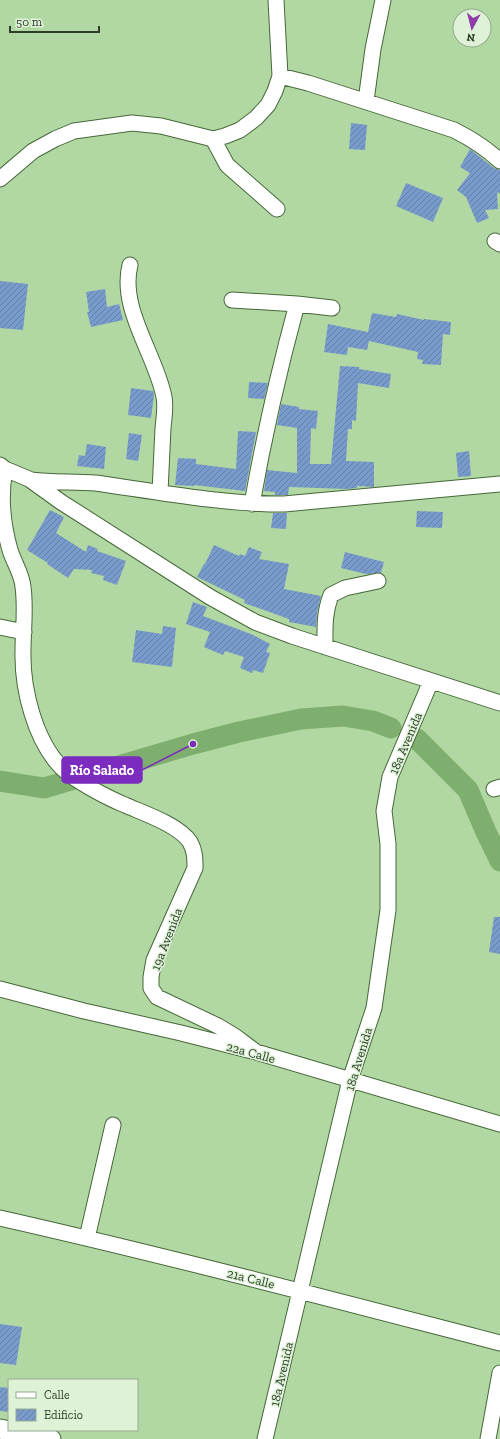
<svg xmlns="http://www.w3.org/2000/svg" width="500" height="1439" font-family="'Zilla Slab',serif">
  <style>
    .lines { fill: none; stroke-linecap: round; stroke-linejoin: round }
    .river { stroke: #7faf6e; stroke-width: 21 }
    .building { fill: url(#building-hatch) }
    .minor-casing { stroke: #466839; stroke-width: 17 }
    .major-casing { stroke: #466839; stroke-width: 21 }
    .minor { stroke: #fff; stroke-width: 15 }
    .major { stroke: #fff; stroke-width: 19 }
    .labels { text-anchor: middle; stroke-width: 3; stroke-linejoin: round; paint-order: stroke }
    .street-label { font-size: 13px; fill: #2d3d28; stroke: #def2d7 }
    .leader { fill: none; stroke: #7b2cbf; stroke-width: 1.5 }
    .callout-dot { fill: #7b2cbf; stroke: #def2d7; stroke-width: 1.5 }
    .callout { fill: #7b2cbf; stroke: #7b2cbf; stroke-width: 1.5 }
    .callout-label { font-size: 14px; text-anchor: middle; font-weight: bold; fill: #fff }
  </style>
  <defs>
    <pattern id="building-hatch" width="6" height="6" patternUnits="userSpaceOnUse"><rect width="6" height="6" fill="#799bcc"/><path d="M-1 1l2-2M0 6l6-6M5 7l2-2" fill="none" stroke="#6480a6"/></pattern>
  </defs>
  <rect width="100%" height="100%" fill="#b1d8a3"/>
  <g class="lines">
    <path class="river" d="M 417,739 L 468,790 L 486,832 L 500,861
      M 0,781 L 44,788 L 193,744 L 239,732 L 301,719 L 343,716 L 373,721 L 391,728"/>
  </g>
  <path class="building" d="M 351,123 L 367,125 L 365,150 L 349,149 Z
    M 470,149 L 494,168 L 500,170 L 500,194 L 497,192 L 498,209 L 485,210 L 489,218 L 477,223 L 466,197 L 457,190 L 470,173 L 460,167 Z
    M 406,183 L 443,198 L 433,222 L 396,206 Z
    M 0,281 L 28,284 L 23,330 L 0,328 Z
    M 105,289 L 107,307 L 119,304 L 123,320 L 91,327 L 87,312 L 89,312 L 86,292 Z
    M 372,313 L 396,317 L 397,314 L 424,320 L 424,319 L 451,322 L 450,335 L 443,334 L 441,365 L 422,364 L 423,360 L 417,359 L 418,352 L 369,341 L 367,350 L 348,347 L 347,355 L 324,352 L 328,324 L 368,332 Z
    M 340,366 L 359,367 L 359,369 L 391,374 L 389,388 L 358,383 L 356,421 L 352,420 L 352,429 L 348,429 L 346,461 L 374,462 L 374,487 L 357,486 L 357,488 L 347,489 L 289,487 L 288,495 L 275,495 L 275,492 L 264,491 L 267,470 L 297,473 L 297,428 L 277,425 L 281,404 L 299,407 L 299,409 L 318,411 L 316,429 L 311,428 L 310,464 L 331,464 Z
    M 249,382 L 268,383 L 264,399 L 248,398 Z
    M 131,388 L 153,391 L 154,395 L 151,418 L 128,415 Z
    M 238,431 L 256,432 L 245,491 L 194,485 L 194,486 L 175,485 L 178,458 L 196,459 L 196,464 L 236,469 Z
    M 129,433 L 142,435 L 138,461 L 126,459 Z
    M 87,444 L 106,447 L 104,469 L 77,466 L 79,455 L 85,456 Z
    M 469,451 L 471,476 L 458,477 L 456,453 Z
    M 50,510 L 64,517 L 56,533 L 86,552 L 88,545 L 98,549 L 97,551 L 126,561 L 117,585 L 103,580 L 104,576 L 91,573 L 92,570 L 74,569 L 68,578 L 47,564 L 48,563 L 27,550 Z
    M 417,511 L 443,512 L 442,528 L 416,527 Z
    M 273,513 L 287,513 L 286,529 L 271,528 Z
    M 214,545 L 239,556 L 240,554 L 245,556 L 249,547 L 262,552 L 259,559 L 289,564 L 284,589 L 321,596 L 317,613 L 316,627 L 289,622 L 289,619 L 244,603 L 245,600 L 197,577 L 204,564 L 205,564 Z
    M 345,552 L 384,562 L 381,573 L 366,574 L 341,568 Z
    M 193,602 L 207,607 L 203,616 L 251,634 L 270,644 L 266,652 L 270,653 L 263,673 L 253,670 L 252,673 L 240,668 L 244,657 L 225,651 L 223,655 L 204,647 L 210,632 L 186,624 Z
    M 163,626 L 176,628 L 172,667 L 132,662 L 136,630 L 162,634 Z
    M 494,917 L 500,917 L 500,954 L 489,952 Z
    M 0,1324 L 22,1327 L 16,1365 L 0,1363 Z
    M 0,1387 L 9,1388 L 9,1412 L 0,1411 Z"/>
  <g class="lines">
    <g class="minor-casing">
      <path id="minor" d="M 280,76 L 308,83 L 454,130 C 472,139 486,148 500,161
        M 366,101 L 373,49 L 383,0
        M 213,139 L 227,165 L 277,209
        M 0,179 L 33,151 L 55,139 L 74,131 L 132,123 L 161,126 L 213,139 L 225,136 L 240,130 L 256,118 L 268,105 L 275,91 L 280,76 L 276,0
        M 495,241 L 500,244
        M 130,265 C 119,309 156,355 164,397 C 166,407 164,418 163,428 C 162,449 161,471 160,492
        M 232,300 L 297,304 L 332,308
        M 0,465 L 5,469 L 29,479 L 61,502 L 210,597 L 255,622 L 292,636 L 500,703
        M 5,469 C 0,495 3,525 10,550 C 14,563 22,574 23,587 C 26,608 23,630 23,651 C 22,689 35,741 62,768 C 75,781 108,798 125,805 C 143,813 179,825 190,842 C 195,851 195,858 195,868 L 154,960 L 151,977 L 151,988 L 157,997 L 218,1026 L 236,1037 L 256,1052
        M 31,480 C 53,483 74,481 96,483 C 158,492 221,504 284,504 L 500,484
        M 252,504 C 264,436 279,370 297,304
        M 0,627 L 24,632
        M 325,647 C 325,628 324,613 331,595 L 345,588 L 378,581
        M 494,789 L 500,787
        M 0,989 L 84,1011 L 181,1033 L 256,1052 L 500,1124
        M 0,1218 C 168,1256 334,1300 500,1343
        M 87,1238 L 113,1125
        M 265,1439 L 350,1080 L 374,1008 L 388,910 L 388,844 L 384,811 L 390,777 L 431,681
        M 488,1439 L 500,1373"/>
    </g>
    <g class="major-casing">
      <path id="major" d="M 0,1429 L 51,1439"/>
    </g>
    <use href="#minor" class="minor"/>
    <use href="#major" class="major"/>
  </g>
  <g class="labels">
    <g class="street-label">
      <text transform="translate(405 743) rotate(-67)" y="5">18a Avenida</text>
      <text transform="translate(166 939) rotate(-69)" y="5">19a Avenida</text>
      <text transform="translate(251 1052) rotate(15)" y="5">22a Calle</text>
      <text transform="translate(358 1059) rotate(-73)" y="5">18a Avenida</text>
      <text transform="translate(251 1278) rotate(14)" y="5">21a Calle</text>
      <text transform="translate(281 1374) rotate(-77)" y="5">18a Avenida</text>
    </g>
  </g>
  <path class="leader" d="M193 744L142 770"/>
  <circle class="callout-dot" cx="193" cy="744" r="4"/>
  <rect class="callout" x="62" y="757" width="80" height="26" rx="4"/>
  <g class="callout-label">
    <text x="102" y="775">Río Salado</text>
  </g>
  <rect x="8" y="1379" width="130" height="52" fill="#def2d7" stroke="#97aa91"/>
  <rect x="16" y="1392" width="20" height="6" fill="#ffffff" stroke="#97aa91"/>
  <text x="44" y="1399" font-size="12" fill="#2d3d28">Calle</text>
  <rect x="16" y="1409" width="20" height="12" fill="url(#building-hatch)" stroke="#97aa91"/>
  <text x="44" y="1419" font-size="12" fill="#2d3d28">Edificio</text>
  <g transform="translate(472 28) rotate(187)"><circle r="19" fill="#def2d7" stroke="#97aa91"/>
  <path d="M0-3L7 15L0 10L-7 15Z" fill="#8f3ba9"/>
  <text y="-6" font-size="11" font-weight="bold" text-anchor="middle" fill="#2d3d28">N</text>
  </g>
  <path d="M10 26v6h89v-6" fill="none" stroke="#2d3d28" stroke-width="2"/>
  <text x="16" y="26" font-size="12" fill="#2d3d28" stroke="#def2d7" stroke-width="3" paint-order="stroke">50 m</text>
</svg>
